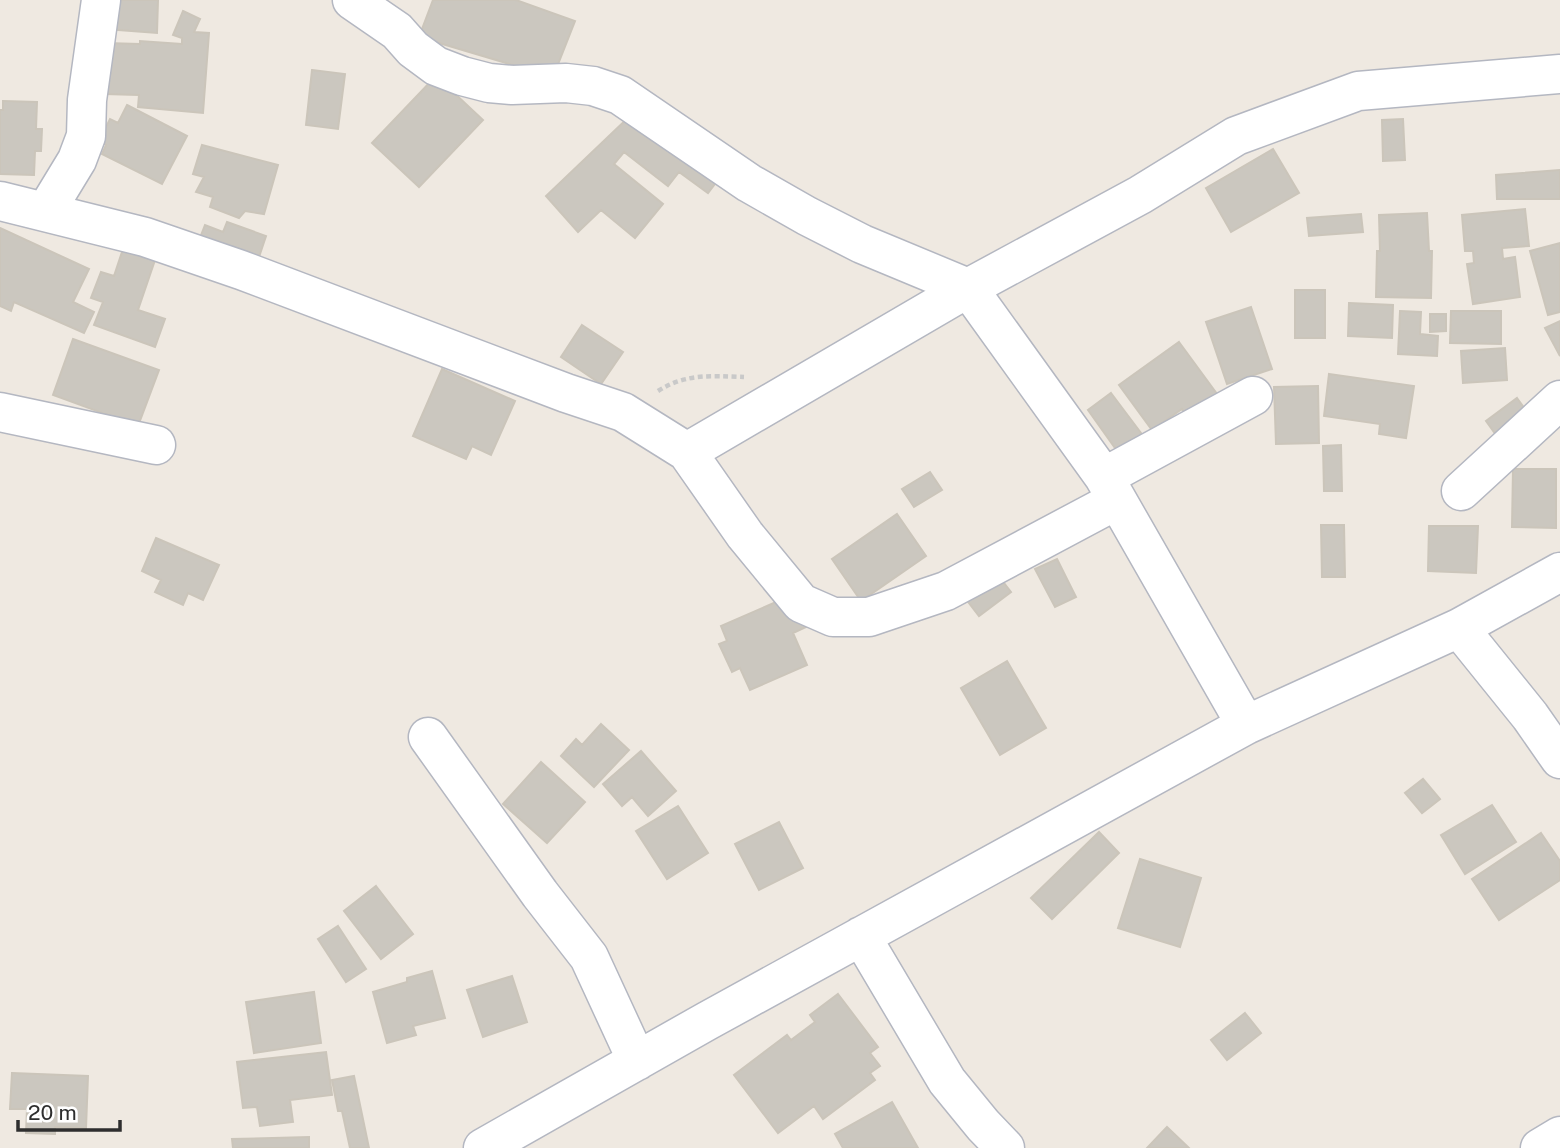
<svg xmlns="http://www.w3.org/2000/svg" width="1560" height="1148" font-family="'Public Sans',sans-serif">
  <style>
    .building { fill: #cbc7bf; stroke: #cbc5ba; stroke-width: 2 }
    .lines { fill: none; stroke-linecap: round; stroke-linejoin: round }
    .minor-casing { stroke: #b4b7c1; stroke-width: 41 }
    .path { stroke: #c9c9c9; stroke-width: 4.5; stroke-dasharray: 5 3.5; stroke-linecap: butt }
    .minor { stroke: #fff; stroke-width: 38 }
  </style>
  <rect width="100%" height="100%" fill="#efe9e1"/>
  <path class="building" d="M 119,0 L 158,0 L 157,33 L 106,29 Z
    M 433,0 L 516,0 L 575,21 L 553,77 L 419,37 Z
    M 183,11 L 200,19 L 194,32 L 209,33 L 203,113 L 138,107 L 139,95 L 105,94 L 106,43 L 140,44 L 140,41 L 182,44 L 182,38 L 173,35 Z
    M 312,70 L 345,74 L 338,129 L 306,125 Z
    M 436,76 L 483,120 L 419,187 L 372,143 Z
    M 3,101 L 37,102 L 36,129 L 42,129 L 41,151 L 35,151 L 34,175 L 0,174 L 0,110 L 3,110 Z
    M 127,105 L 187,136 L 162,184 L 102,154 L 106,145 L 99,141 L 110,119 L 118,123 Z
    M 632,114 L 724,172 L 708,193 L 679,172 L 668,186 L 624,152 L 614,164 L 663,204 L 635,238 L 601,210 L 578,232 L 546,196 Z
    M 1403,119 L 1405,160 L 1383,161 L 1382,120 Z
    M 202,145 L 278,165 L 264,214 L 245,211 L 239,218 L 210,207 L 213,197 L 196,192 L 204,177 L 193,174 Z
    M 1273,149 L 1299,193 L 1231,232 L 1206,188 Z
    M 1560,170 L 1560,199 L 1497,199 L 1496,175 Z
    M 1525,209 L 1529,246 L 1502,248 L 1503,259 L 1515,257 L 1520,297 L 1473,304 L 1467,264 L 1474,263 L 1473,251 L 1465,251 L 1462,215 Z
    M 1427,213 L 1429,251 L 1432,251 L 1431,298 L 1376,297 L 1377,251 L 1380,251 L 1379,215 Z
    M 1361,214 L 1363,232 L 1309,236 L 1307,218 Z
    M 227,222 L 266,236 L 258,260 L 200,238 L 205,225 L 223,232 Z
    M 0,228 L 89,269 L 73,302 L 94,312 L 84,333 L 14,302 L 11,311 L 0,306 Z
    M 1560,243 L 1560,312 L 1548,315 L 1530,251 Z
    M 124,246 L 156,257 L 138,310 L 165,319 L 155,347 L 94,325 L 103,302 L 91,298 L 101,272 L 114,276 Z
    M 1295,290 L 1325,290 L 1325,338 L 1295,338 Z
    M 1349,303 L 1393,305 L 1392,338 L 1348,336 Z
    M 1251,307 L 1272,369 L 1227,384 L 1206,322 Z
    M 1400,311 L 1421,312 L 1420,334 L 1438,336 L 1437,356 L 1398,354 Z
    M 1451,311 L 1501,311 L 1501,344 L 1450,343 Z
    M 1430,314 L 1446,314 L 1446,331 L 1430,332 Z
    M 1560,321 L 1560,356 L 1545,328 Z
    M 582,325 L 623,352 L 601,384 L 561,357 Z
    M 73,339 L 159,370 L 138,426 L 53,395 Z
    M 1179,342 L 1220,398 L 1189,420 L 1182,409 L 1152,430 L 1119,385 Z
    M 1505,348 L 1507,380 L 1463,383 L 1461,351 Z
    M 442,369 L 515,401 L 491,455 L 472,446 L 466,459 L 413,436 Z
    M 1329,374 L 1414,386 L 1406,438 L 1379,434 L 1380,424 L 1324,416 Z
    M 1318,386 L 1319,443 L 1276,444 L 1274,387 Z
    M 1111,393 L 1144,437 L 1120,455 L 1088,410 Z
    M 1517,398 L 1530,416 L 1499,439 L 1486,421 Z
    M 1341,445 L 1342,491 L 1324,491 L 1323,446 Z
    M 1513,469 L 1556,469 L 1556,528 L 1512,527 Z
    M 930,472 L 942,490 L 914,507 L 902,489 Z
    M 897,514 L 926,556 L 861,601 L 832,559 Z
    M 1321,525 L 1344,525 L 1345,577 L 1322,577 Z
    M 1429,526 L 1478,526 L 1476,573 L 1428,571 Z
    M 156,538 L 219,565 L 203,600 L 188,593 L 183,605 L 155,592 L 161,580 L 142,571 Z
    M 1057,559 L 1076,597 L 1055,607 L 1035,569 Z
    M 994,570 L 1011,592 L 979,616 L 962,594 Z
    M 792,595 L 806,627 L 793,633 L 807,665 L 750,690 L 740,668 L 732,672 L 719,644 L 727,641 L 721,626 Z
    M 1007,661 L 1046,728 L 1000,755 L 961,688 Z
    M 601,724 L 629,750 L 594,787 L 561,756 L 576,739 L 582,745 Z
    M 641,751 L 676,791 L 648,816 L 632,797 L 622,806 L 603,784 Z
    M 541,762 L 585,802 L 547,843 L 503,804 Z
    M 1423,779 L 1440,799 L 1422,813 L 1405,793 Z
    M 1492,805 L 1516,842 L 1465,874 L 1441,835 Z
    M 678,806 L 708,853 L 667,879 L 636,831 Z
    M 779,822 L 803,868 L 759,890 L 735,844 Z
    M 1099,832 L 1119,853 L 1052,919 L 1031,898 Z
    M 1541,833 L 1560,861 L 1560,880 L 1499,920 L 1472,879 Z
    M 1140,859 L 1201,878 L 1180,947 L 1118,928 Z
    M 376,886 L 413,934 L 381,959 L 344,911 Z
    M 338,926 L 366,969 L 346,982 L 318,939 Z
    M 432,971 L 445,1018 L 413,1026 L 416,1035 L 387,1043 L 373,992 L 407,982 L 407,978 Z
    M 512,976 L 527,1022 L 483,1037 L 467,990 Z
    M 314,992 L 321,1043 L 254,1053 L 246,1002 Z
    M 838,994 L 878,1047 L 870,1053 L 880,1066 L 870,1073 L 875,1080 L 823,1119 L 814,1106 L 778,1133 L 734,1075 L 787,1035 L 791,1040 L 815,1022 L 810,1015 Z
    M 1245,1013 L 1261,1033 L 1227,1060 L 1211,1040 Z
    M 326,1052 L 332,1095 L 290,1100 L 293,1122 L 260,1126 L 257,1107 L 243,1108 L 237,1062 Z
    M 12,1073 L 88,1076 L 86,1128 L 55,1127 L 55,1134 L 26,1133 L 27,1109 L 10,1109 Z
    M 354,1076 L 369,1148 L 350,1148 L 342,1111 L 338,1111 L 332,1080 Z
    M 892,1102 L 918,1148 L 843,1148 L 835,1134 Z
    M 1167,1127 L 1189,1148 L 1147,1148 Z
    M 309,1137 L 309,1148 L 233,1148 L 232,1139 Z"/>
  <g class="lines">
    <g class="minor-casing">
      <path id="minor" d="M 352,0 L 397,31 L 413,49 L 436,66 L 462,76 L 489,83 L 512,85 L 566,83 L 593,86 L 620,95 L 749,183 L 807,216 L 862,244 L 968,288 L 1104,477 L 1246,725
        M 0,201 L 145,237 L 241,270 L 566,393 L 623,412 L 687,452 L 745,535 L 801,603 L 833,617 L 869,617 L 946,591 L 1117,500
        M 46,211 L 77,160 L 86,136 L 87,100 L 101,0
        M 0,412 L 156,445
        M 687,452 L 968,288 L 1140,195 L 1236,136 L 1358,91 L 1560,74
        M 1104,477 L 1253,396
        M 1461,491 L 1560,400
        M 1459,628 L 1530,716 L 1560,759
        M 428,737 L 540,894 L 589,957 L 637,1061
        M 861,936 L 947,1081 L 983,1125 L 1005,1148
        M 483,1148 L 707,1021 L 1246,725 L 1459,628 L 1560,572
        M 1540,1148 L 1560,1136"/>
    </g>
    <path class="path" d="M 658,391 C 686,373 712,376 744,377"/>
    <use href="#minor" class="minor"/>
  </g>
  <path d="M18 1120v10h102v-10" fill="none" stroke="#2e2e2e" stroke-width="3.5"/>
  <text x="28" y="1120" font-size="21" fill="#2e2e2e" stroke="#ffffff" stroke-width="5" paint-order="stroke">20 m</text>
</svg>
